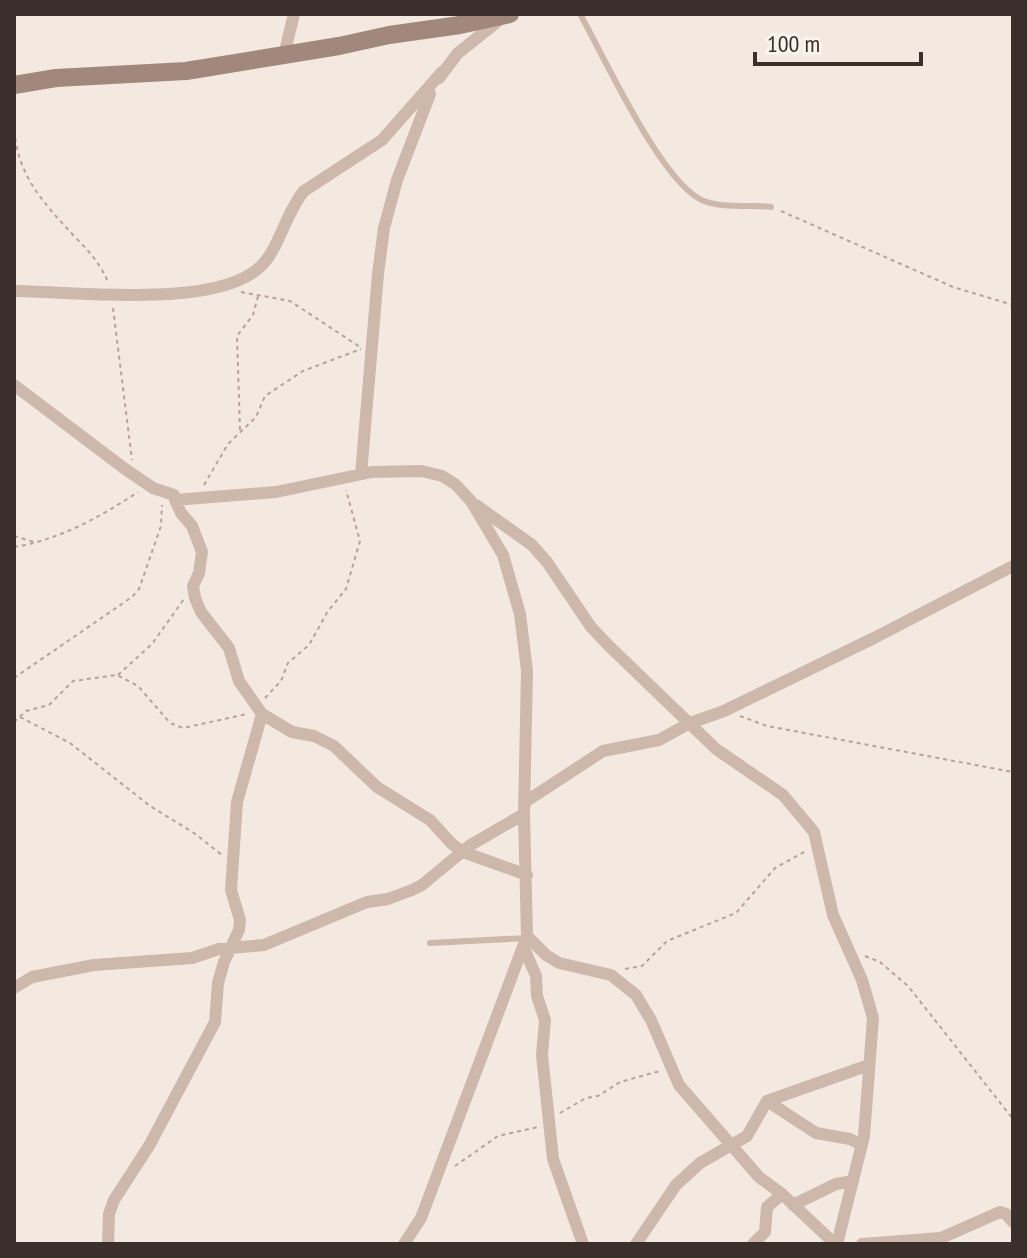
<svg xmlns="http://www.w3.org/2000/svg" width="1027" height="1258" font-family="'PT Sans Narrow',sans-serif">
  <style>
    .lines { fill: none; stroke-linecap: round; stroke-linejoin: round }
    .path { stroke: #b9a295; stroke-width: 2; stroke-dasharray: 4 4; stroke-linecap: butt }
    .lane { stroke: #cdb8ab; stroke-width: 6 }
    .street { stroke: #cdb8ab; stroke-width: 12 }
    .secondary { stroke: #a1877c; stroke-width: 18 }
  </style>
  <rect width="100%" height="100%" fill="#f4e9e0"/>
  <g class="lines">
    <path class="path" d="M 14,122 C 15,173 41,200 74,236 C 88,250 100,263 108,282
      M 781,211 L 953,287 L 1013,305
      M 241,292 L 290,301 L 360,347
      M 113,308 L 132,460
      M 240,430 L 237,336 L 253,315 L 258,296
      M 204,485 L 228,444 L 256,417 L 265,396 L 303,371 L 361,349
      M 14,536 L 34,542
      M 14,547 C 59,540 100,517 138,492
      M 118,675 L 152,644 L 184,599
      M 14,678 L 132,597 L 139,589 L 161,526 L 162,505
      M 265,698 L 281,681 L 288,663 L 309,645 L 328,611 L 346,589 L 360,541 L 346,490
      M 740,716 L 767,726 L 1013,772
      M 20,717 L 70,743 L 150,806 L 194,833 L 222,855
      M 14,722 L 26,711 L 49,705 L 73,681 L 117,675 L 138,686 L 170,723 L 183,728 L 247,714
      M 865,956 L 880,962 L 908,986 L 1013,1119
      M 625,969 L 642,966 L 667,941 L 736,913 L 775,868 L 806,851
      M 560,1113 L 586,1098 L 598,1096 L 620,1082 L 660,1071
      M 455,1166 L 498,1136 L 538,1127"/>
    <path class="lane" d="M 580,14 C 604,56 662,185 704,201 C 724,209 750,204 771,207
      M 430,943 L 527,938"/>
    <path class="street" d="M 284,55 L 294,14
      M 439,78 L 458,53 L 497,22
      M 14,291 C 73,291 217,310 261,266 C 279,249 286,212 304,191 L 382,140 L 442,72
      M 14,385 L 125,469 L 153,488 L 174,495 L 175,500 L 276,492 L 372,472 L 422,471 L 442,476 L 455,484 L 471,501 L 503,555 L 520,614 L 527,671 L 524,814 L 527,936 L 421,1218 L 404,1244
      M 361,474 L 378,274 L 384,228 L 397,180 L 430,94
      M 175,500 L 181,513 L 192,526 L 202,552 L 199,573 L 193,586 L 195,598 L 201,612 L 229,648 L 239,681 L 262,714 L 292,732 L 314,736 L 334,746 L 377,787 L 430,820 L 452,844 L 463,852 L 527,875
      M 476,505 L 532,545 L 547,562 L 591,627 L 608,645 L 716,749 L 783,795 L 814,832 L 833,915 L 862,980 L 873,1018 L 864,1136 L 837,1244
      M 525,802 L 603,751 L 659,740 L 690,723 L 724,711 L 874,638 L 1013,566
      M 527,936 L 546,955 L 559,963 L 611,975 L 636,995 L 651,1020 L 679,1085 L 759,1177 L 782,1194 L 835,1244
      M 524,948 L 536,976 L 537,996 L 545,1020 L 542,1055 L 553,1159 L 583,1244
      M 14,988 L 32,977 L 94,965 L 192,958 L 219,949 L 264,945 L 367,902 L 388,899 L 412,890 L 422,885 L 469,846 L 524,814
      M 767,1101 L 816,1133 L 850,1139 L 862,1145
      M 793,1205 L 836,1184 L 853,1181
      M 108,1244 L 109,1214 L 114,1200 L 149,1146 L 215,1022 L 218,983 L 224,962 L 239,930 L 240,920 L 231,890 L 237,802 L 262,714
      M 636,1244 L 676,1185 L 700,1163 L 747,1136 L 767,1101 L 869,1065
      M 753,1244 L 765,1232 L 767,1207 L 782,1194
      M 862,1244 L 941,1238 L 1000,1212 L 1006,1214 L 1013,1222"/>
    <path class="secondary" d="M 14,85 L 56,78 L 186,71 L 339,46 L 389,35 L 460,25 L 510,14"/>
  </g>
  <rect width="1027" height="1258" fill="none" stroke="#3a2f2b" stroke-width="32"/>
  <path d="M755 52v12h166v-12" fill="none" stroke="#3a2f2b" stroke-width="4"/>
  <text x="767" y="52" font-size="24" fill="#3a2f2b" stroke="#fbf4ed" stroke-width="6" paint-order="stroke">100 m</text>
</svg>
